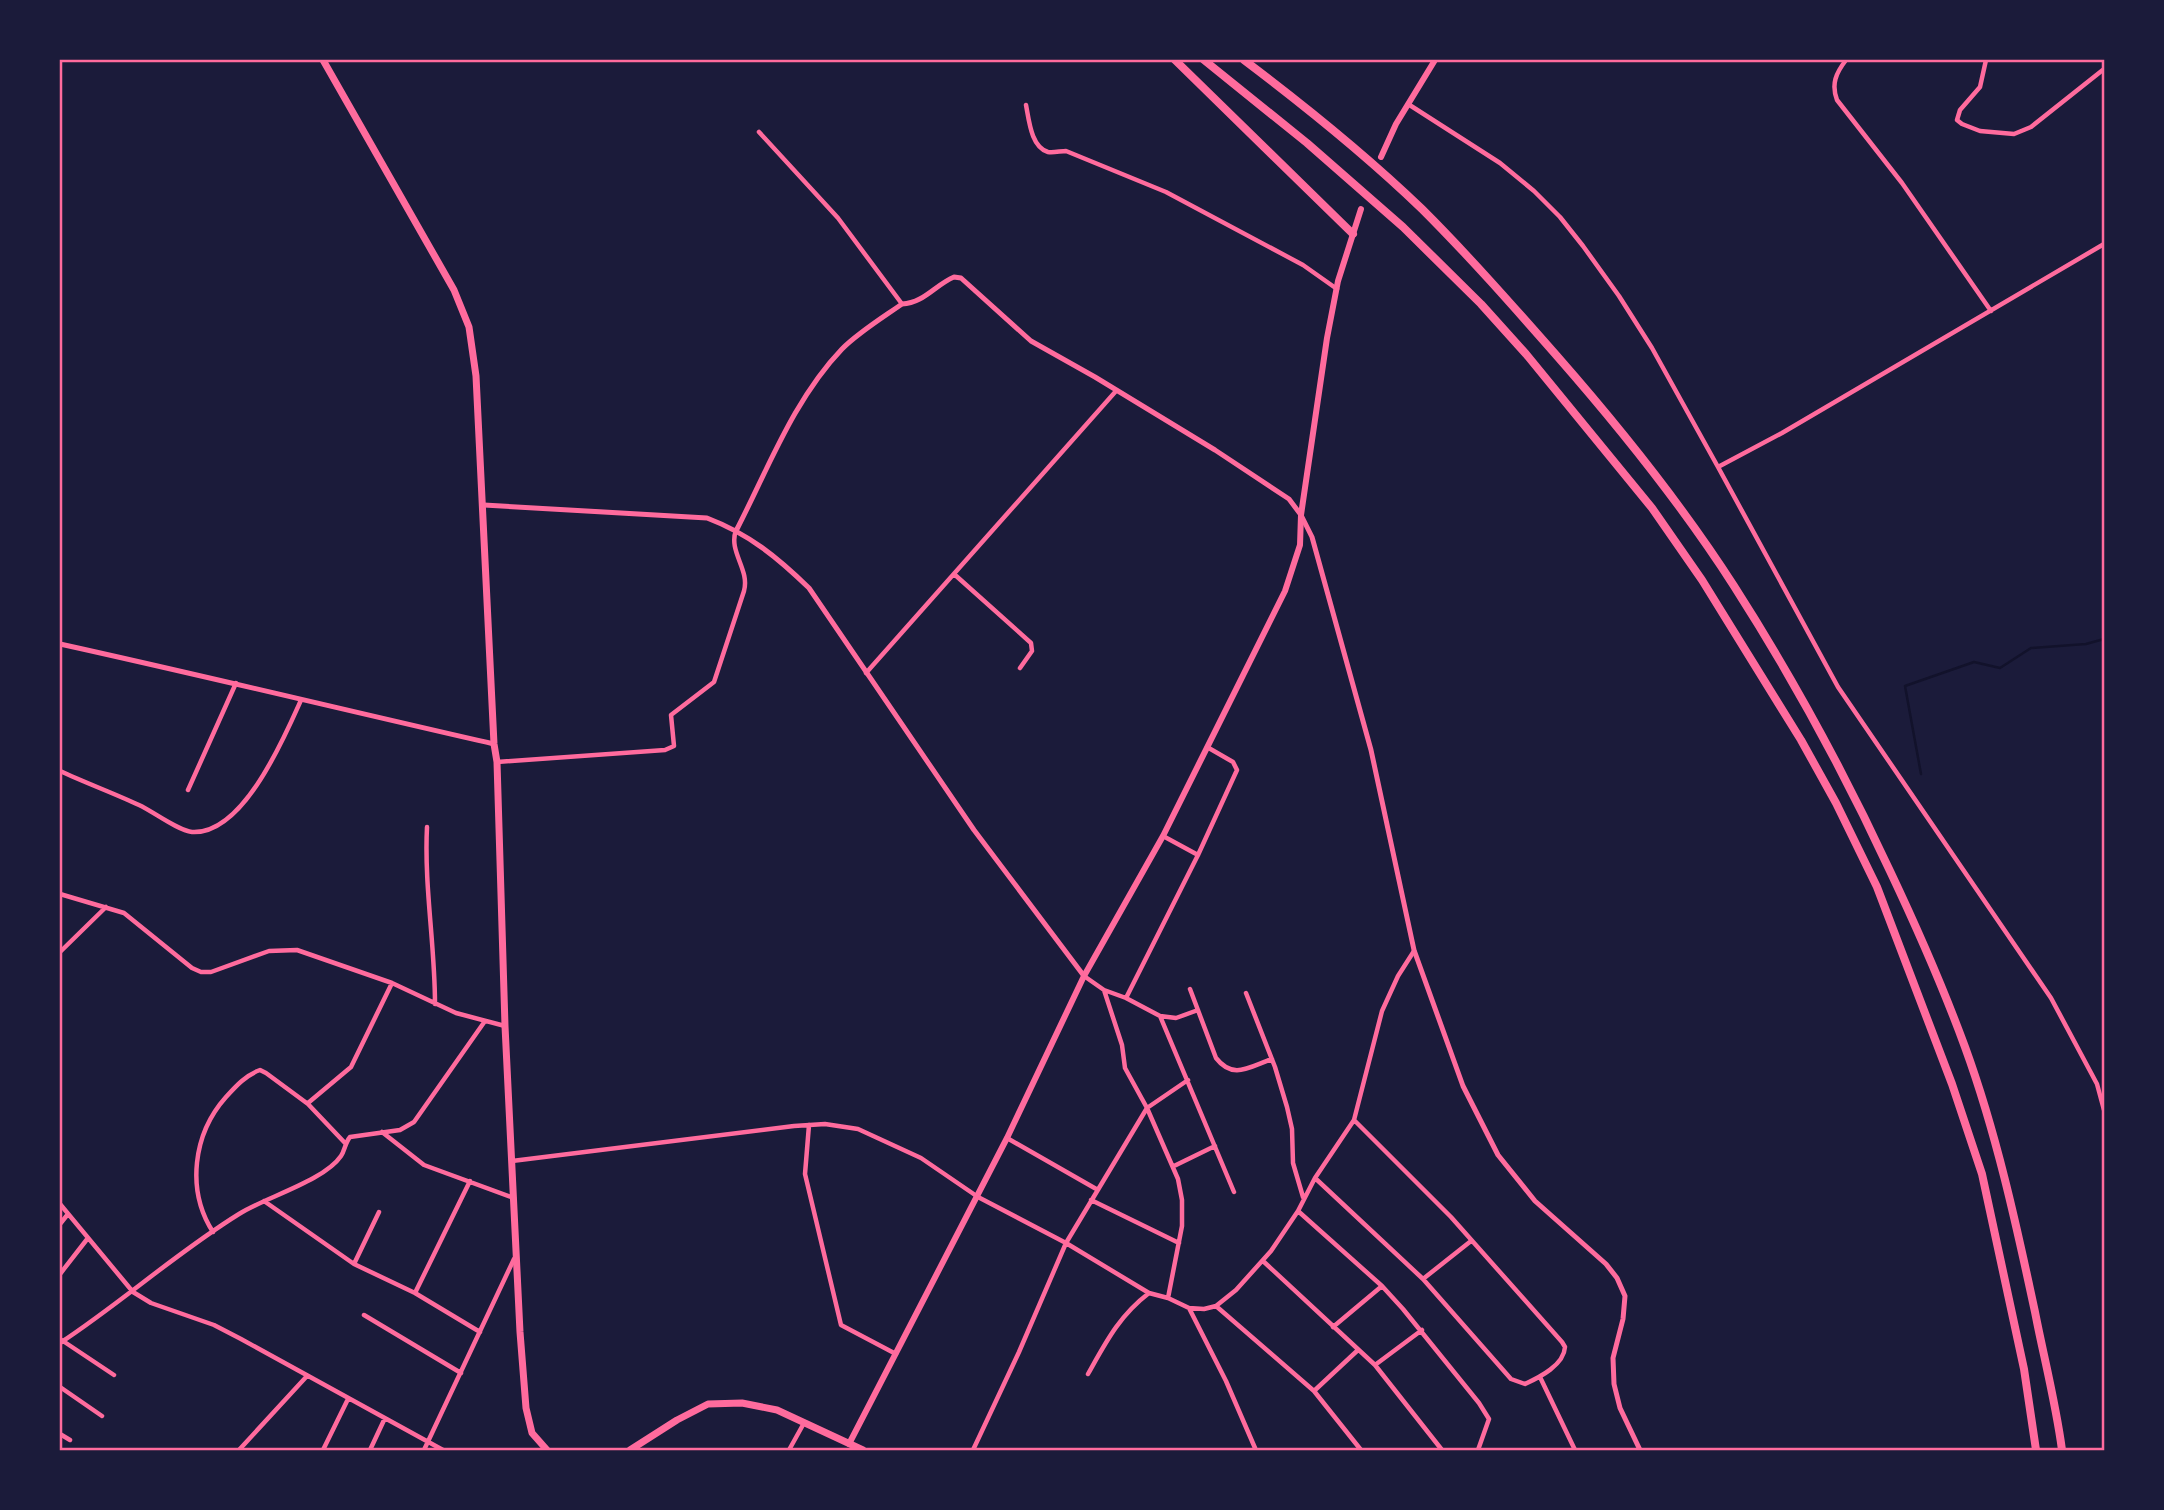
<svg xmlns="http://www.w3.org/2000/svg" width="2164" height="1510" font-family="Lora,serif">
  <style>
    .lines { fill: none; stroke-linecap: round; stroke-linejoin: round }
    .stream { stroke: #12122b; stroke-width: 2.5 }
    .minor { stroke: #ff6b9d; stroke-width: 4.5 }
    .tertiary { stroke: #ff6b9d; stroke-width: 5 }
    .secondary { stroke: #ff6b9d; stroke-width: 6 }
    .primary { stroke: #ff6b9d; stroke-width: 7 }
    .motorway { stroke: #ff6b9d; stroke-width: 8 }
    .neatline { fill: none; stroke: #ff6b9d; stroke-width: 2.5 }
  </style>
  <rect width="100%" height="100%" fill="#1b1b3a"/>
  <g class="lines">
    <path class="stream" d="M 1921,774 L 1905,686 L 1974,662 L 2000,668 L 2031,648 L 2086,644 L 2104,639"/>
    <path class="minor" d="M 1846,60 C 1836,73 1831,84 1837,100 L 1902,183 L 1991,311
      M 1986,60 L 1980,87 L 1960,110 L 1957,120 L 1962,124 L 1980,131 L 2014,134 L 2031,127 L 2104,69
      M 1408,104 L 1500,163 L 1534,191 L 1560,217 L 1583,246 L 1619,296 L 1652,348 L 1718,467 L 1838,687 L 2051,998 L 2097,1084 L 2104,1110
      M 1026,105 C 1029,120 1031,147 1048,152 C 1053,153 1061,151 1066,151 L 1166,192 L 1303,265 L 1337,289
      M 759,132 L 838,218 L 902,304
      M 1718,467 L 1782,433 L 2104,244
      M 954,574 L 1031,643 L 1032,651 L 1020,668
      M 866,673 L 1116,391
      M 497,762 L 665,750 L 674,746 L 671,715 L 714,682 L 744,591 C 750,569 728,552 736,530
      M 60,771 C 86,783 113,793 139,805 C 154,812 177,830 192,832 C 243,835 284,738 301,700
      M 188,790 L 236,683
      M 427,827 C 424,886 435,945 435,1004
      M 1163,836 L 1198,855
      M 60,894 L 124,913 L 192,968 L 201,972 L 211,972 L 269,951 L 297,950 L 392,983 L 456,1013 L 505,1026
      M 60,952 L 106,907
      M 1084,976 L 1104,990 L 1126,998 L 1160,1016 L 1234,1192
      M 1190,989 L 1216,1058 C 1233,1080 1249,1067 1272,1059
      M 1104,990 L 1122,1045 L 1125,1068 L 1147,1108 L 1178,1179 L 1182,1200 L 1182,1226 L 1168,1298
      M 1246,993 L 1275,1067 L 1287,1107 L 1292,1129 L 1293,1163 L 1303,1197
      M 1126,998 L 1198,855 L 1237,770 L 1233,762 L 1207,747
      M 1160,1016 L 1176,1018 L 1198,1010
      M 308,1103 L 351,1067 L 392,983
      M 809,1125 L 805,1174 L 841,1325 L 896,1354
      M 382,1132 L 424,1165 L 514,1198
      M 1007,1138 L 1098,1190
      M 512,1161 L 794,1126 L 825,1124 L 858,1129 L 921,1158 L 978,1197 L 1066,1243 L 1149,1293 L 1168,1298 L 1189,1308 L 1204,1309 L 1216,1306 L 1236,1290 L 1271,1251 L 1298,1211 L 1315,1178 L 1354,1120 L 1382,1011 L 1398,976 L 1414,951
      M 1174,1166 L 1215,1146
      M 1315,1178 L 1423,1279 L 1511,1379 L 1525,1384 C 1540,1377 1564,1365 1565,1347 L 1562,1342 L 1451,1217 L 1354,1120
      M 1091,1200 L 1179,1243
      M 264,1201 L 354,1264 L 415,1293 L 480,1332
      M 60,1204 L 133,1292 L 151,1303 L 214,1325 L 241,1339 L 443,1450
      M 1298,1211 L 1382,1286 L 1403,1309 L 1479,1403 L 1489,1419 L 1478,1450
      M 60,1224 L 68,1214
      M 213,1232 C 186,1190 193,1134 226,1097 C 236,1086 246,1075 260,1070 L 266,1073 L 308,1104 L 345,1143
      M 1263,1261 L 1375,1365 L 1442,1450
      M 354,1264 L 379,1212
      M 60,1274 L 88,1238
      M 1423,1279 L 1471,1241
      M 415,1293 L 470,1181
      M 1216,1306 L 1314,1391 L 1361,1450
      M 1189,1308 L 1226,1381 L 1255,1448
      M 364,1315 L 461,1373
      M 1333,1327 L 1382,1286
      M 60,1339 L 114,1375
      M 60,1343 C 121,1303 176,1253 239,1214 C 266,1197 324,1181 341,1156 C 345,1150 345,1143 350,1137 L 400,1130 L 414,1122 L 485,1021
      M 1375,1365 L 1422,1330
      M 1088,1374 C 1106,1342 1119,1316 1149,1293
      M 1540,1377 L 1575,1450
      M 60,1387 L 102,1416
      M 1314,1391 L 1358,1350
      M 60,1434 L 70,1440
      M 239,1450 L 307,1376
      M 323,1450 L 348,1399
      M 370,1450 L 385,1418
      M 424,1450 L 514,1259
      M 789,1450 L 804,1423
      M 973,1450 L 1019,1352 L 1066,1243 L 1147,1108 L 1188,1080"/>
    <path class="tertiary" d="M 484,505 L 707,518 C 749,534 777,557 809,588 L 974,830 L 1084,976
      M 737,529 C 768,469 794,399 842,349 C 859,332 882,318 902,304 C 924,303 935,285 954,277 L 961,278 L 1031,341 L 1095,377 L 1215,450 L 1289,499 L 1301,515 L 1312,537 L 1371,750 L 1414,950 L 1463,1086 L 1498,1155 L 1535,1201 L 1606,1264 L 1617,1278 L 1625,1296 L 1623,1319 L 1613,1358 L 1614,1384 L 1620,1408 L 1640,1450
      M 60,644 C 205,676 349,711 494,744"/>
    <path class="secondary" d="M 1381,157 L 1396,124 L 1435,60
      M 849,1444 L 1007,1138 L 1084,976 L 1163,836 L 1285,591 L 1300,545 L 1301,515 L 1327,338 L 1338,281 L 1361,209"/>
    <path class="primary" d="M 323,60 L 454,290 L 469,327 L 476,376 L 494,744 L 497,762 L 505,1026 L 520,1332 L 526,1408 L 532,1433 L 547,1450
      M 630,1450 L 677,1420 L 708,1404 L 742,1403 L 777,1410 L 863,1450"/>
    <path class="motorway" d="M 1175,60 L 1353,234
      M 1204,60 L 1307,143 L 1403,227 L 1481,304 L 1526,354 L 1652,508 L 1702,580 L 1801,740 L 1836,803 L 1877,887 L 1952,1084 L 1982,1174 L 2024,1369 L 2036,1450
      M 1244,60 C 1305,106 1366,155 1422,209 C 1469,256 1513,306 1557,356 C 1621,429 1682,505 1734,586 C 1793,678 1844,772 1890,871 C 1917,928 1943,987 1965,1047 C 1996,1132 2016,1223 2035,1312 C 2044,1358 2056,1404 2062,1450"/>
  </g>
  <rect width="2164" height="1510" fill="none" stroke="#1b1b3a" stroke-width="122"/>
  <rect x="61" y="61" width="2042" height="1388" class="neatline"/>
</svg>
